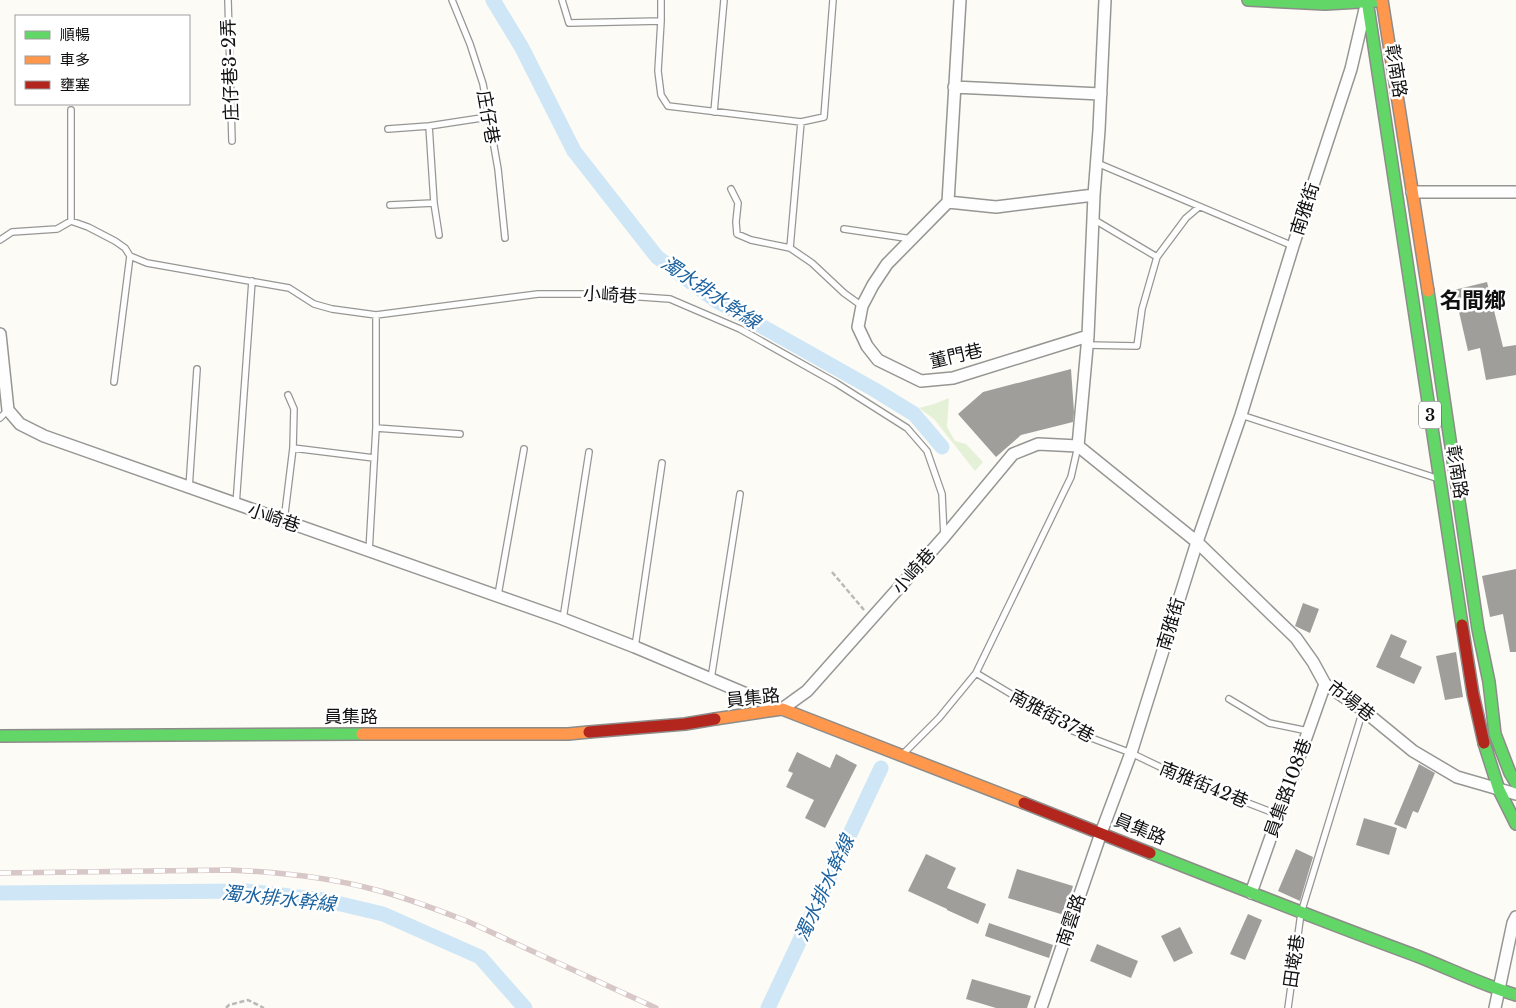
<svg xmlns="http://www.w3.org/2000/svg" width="1516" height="1008" font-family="'Libre Baskerville','Noto Sans TC',serif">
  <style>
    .green { fill: #e5f1d7 }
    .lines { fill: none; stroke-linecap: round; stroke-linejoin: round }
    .canal { stroke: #cee6f5; stroke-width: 15 }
    .building { fill: #a09e9b }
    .lane-casing { stroke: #969694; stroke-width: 8 }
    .street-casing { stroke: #969694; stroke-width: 14 }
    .fast-casing { stroke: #8d8c8a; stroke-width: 14 }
    .slow-casing { stroke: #8d8c8a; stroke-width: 14 }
    .jam-casing { stroke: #8d8c8a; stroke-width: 14 }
    .path { stroke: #b9b9b8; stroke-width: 2.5; stroke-dasharray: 5 2.5; stroke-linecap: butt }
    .lane { stroke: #fffefe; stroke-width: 5.5 }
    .street { stroke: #fffefe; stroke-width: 11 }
    .fast { stroke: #63d668; stroke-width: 11 }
    .slow { stroke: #ff974d; stroke-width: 11 }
    .jam { stroke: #b3261e; stroke-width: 11 }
    .rail-casing { stroke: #d7c7c6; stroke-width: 5.5 }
    .rail { stroke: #fff; stroke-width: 4; stroke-dasharray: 11; stroke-linecap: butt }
    .labels { text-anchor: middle; stroke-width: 5; stroke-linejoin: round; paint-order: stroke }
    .shield { fill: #fff; stroke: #585858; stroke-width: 1 }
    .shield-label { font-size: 16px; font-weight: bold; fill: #101010 }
    .street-label { font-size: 18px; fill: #101010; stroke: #fff }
    .water-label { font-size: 19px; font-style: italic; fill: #1c629f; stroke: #fff }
    .district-label { font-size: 22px; font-weight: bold; fill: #101010; stroke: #fff }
  </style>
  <rect width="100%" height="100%" fill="#fcfbf6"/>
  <path class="green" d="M 949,398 L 947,427 L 955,441 L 966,444 L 983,462 L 975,471 L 934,419 L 919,408 L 934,404 Z"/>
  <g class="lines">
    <path class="canal" d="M 493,0 L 522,48 L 574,151 L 657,257 L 715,300 L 875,390 L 914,414 L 942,447
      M 0,893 L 246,891 L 324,900 L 383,914 L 480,957 L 525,1008
      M 768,1008 L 881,768"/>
  </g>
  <path class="building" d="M 1487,282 L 1503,347 L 1516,345 L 1516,375 L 1486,380 L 1480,348 L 1468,351 L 1454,290 Z
    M 1071,369 L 1074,412 L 1073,422 L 1021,435 L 996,457 L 958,414 L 983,392 Z
    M 1516,569 L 1516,652 L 1510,652 L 1503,614 L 1490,617 L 1482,576 Z
    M 1303,603 L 1319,609 L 1310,633 L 1295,626 Z
    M 1391,634 L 1407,641 L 1400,657 L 1422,667 L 1414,684 L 1376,667 Z
    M 1456,652 L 1463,697 L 1445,700 L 1436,656 Z
    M 797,752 L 830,768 L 836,754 L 857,765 L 825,828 L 805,818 L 814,800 L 786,787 L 793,773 L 788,771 Z
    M 1419,764 L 1435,773 L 1418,813 L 1413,811 L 1406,829 L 1394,824 Z
    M 1364,818 L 1397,828 L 1389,855 L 1356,845 Z
    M 1296,849 L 1313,857 L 1300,901 L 1278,891 Z
    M 926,854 L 956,868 L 947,888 L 986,904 L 978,924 L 947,910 L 947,909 L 908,891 Z
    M 1017,869 L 1073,886 L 1064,915 L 1008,898 Z
    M 1248,914 L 1262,920 L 1245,960 L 1230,954 Z
    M 989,923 L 1053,945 L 1049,958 L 985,936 Z
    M 1180,927 L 1193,953 L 1174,962 L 1161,936 Z
    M 1097,944 L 1138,961 L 1131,978 L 1090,961 Z
    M 972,979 L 1031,996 L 1027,1008 L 996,1008 L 966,999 Z"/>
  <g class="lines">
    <g class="lane-casing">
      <path id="lane" d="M 228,0 L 232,141
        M 452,0 L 470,44 L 483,84 L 498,169 L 505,238
        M 562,0 L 569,23 L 661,21
        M 661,0 L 661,21 L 658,71 L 661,95 L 668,106 L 801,122 L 824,117 L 833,0
        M 71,110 L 71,221
        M 714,112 L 724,0
        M 429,126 L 434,203 L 439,235
        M 388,129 L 429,126 L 488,117
        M 1097,163 L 1293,246
        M 731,189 L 738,203 L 736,222 L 737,234 L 751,240 L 790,248 L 812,263 L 844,293 L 862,306
        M 390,205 L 434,203
        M 1093,219 L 1157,257
        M 844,229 L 912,239
        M 0,240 L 12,232 L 57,229 L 71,221 L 88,227 L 115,241 L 125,248 L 130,256 L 147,263 L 289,288 L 314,304 L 332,309 L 376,315 L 538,294 L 599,294 L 670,299 L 740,329 L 836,383 L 907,428 L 927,451 L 942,494 L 944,537
        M 790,248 L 801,122
        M 1087,345 L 1137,346 L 1142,309 L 1157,257 L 1186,218 L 1199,207
        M 114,382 L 130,256
        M 288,395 L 294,409 L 293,448
        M 1241,415 L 1436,478
        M 0,418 L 8,410
        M 376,428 L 460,434
        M 189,488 L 197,369
        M 236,505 L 252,281
        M 284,521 L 293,448 L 374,458
        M 369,552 L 376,428 L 376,315
        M 498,595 L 524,449
        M 563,619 L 589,452
        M 635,647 L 662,463
        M 976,673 L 1073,731 L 1131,753 L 1183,778 L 1279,815
        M 711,679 L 740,494
        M 1229,699 L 1269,723 L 1308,731
        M 903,754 L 939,718 L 976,673 L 1071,477 L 1078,446
        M 1288,1008 L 1301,913 L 1363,710"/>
    </g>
    <g class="street-casing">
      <path id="street" d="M 960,0 L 948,202 L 887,264 L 873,285 L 862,306 L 858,327 L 867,346 L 878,360 L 921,381 L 953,378 L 1088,336
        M 954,87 L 1101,94
        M 1412,192 L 1516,192
        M 948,202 L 996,207 L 1094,195
        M 0,334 L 8,410 L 20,424 L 44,436 L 563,619 L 635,647 L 782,709 L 807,691 L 944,537 L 1013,454 L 1038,444 L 1078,446
        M 1078,446 L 1197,542 L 1296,638 L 1313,662 L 1325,684 L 1363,710 L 1413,751 L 1457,777 L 1516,794
        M 1078,446 L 1088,336 L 1094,195 L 1099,130 L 1105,0
        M 1251,893 L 1325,684
        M 1041,1008 L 1101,833 L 1131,753 L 1197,542 L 1241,415 L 1293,246 L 1351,69 L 1365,9
        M 1495,1008 L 1513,923 L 1516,917"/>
    </g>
    <g class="fast-casing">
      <path id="fast" d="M 1248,0 L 1325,4 L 1378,1
        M 1367,0 L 1462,625
        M 1428,291 L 1478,629 L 1489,682 L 1495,734 L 1510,773 L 1516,783
        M 0,736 L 362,734
        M 1484,743 L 1499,790 L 1516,824
        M 1150,853 C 1239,888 1327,923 1417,956 C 1450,969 1482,985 1516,995"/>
    </g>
    <g class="slow-casing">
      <path id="slow" d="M 1382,0 L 1428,291
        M 715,719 L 782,709 L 1024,803
        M 362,734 L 568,734 L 589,732"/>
    </g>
    <g class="jam-casing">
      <path id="jam" d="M 1462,625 L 1473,694 L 1484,743
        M 589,732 L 685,724 L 715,719
        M 1024,803 L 1150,853"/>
    </g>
    <path class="path" d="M 832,572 L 864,610
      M 226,1008 L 229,1005 L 248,1000 L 264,1008"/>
    <use href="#lane" class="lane"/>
    <use href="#street" class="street"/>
    <use href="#fast" class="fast"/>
    <use href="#slow" class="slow"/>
    <use href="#jam" class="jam"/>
    <g class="rail-casing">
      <path id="rail" d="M 0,873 L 229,870 C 278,872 328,877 376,890 C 408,898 438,910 469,922 L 656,1008"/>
    </g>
    <use href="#rail" class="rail"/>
  </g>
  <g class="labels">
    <rect class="shield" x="1419" y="401.5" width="22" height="27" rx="4"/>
    <g class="shield-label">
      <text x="1430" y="421">3</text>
    </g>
    <g class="street-label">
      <text transform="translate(230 70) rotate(-92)" y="6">庄仔巷3-2弄</text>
      <text transform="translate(1396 71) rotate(81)" y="6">彰南路</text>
      <text transform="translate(488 117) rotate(80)" y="6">庄仔巷</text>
      <text transform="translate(1305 209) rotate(-72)" y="6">南雅街</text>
      <text transform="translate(610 295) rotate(3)" y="6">小崎巷</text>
      <text transform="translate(956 356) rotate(-13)" y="6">董門巷</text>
      <text transform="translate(1457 472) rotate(81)" y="6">彰南路</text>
      <text transform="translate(274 518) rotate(19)" y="6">小崎巷</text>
      <text transform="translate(914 571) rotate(-49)" y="6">小崎巷</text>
      <text transform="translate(1171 624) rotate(-73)" y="6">南雅街</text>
      <text transform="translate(753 698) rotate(-6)" y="6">員集路</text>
      <text transform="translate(1351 701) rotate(38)" y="6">市場巷</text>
      <text transform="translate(1052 716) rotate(28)" y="6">南雅街37巷</text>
      <text x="351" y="723">員集路</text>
      <text transform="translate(1204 785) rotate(22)" y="6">南雅街42巷</text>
      <text transform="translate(1288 788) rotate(-70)" y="6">員集路108巷</text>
      <text transform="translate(1140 829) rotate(22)" y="6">員集路</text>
      <text transform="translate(1071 920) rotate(-71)" y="6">南雲路</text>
      <text transform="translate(1294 961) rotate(-82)" y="6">田墘巷</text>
    </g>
    <g class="water-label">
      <text transform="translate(711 292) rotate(34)" y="7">濁水排水幹線</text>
      <text transform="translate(824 888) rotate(-65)" y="7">濁水排水幹線</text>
      <text transform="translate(279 898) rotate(6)" y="7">濁水排水幹線</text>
    </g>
    <g class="district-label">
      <text x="1473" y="308">名間鄉</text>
    </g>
  </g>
  <rect x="15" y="15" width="175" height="90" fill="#ffffff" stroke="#9f9f9f"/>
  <rect x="25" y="31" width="25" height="8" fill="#63d668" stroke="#9f9f9f"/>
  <text x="60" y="40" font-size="15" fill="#101010">順暢</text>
  <rect x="25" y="56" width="25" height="8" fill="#ff974d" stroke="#9f9f9f"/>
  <text x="60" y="65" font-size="15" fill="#101010">車多</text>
  <rect x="25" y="81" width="25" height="8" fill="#b3261e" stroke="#9f9f9f"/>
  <text x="60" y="90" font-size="15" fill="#101010">壅塞</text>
</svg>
